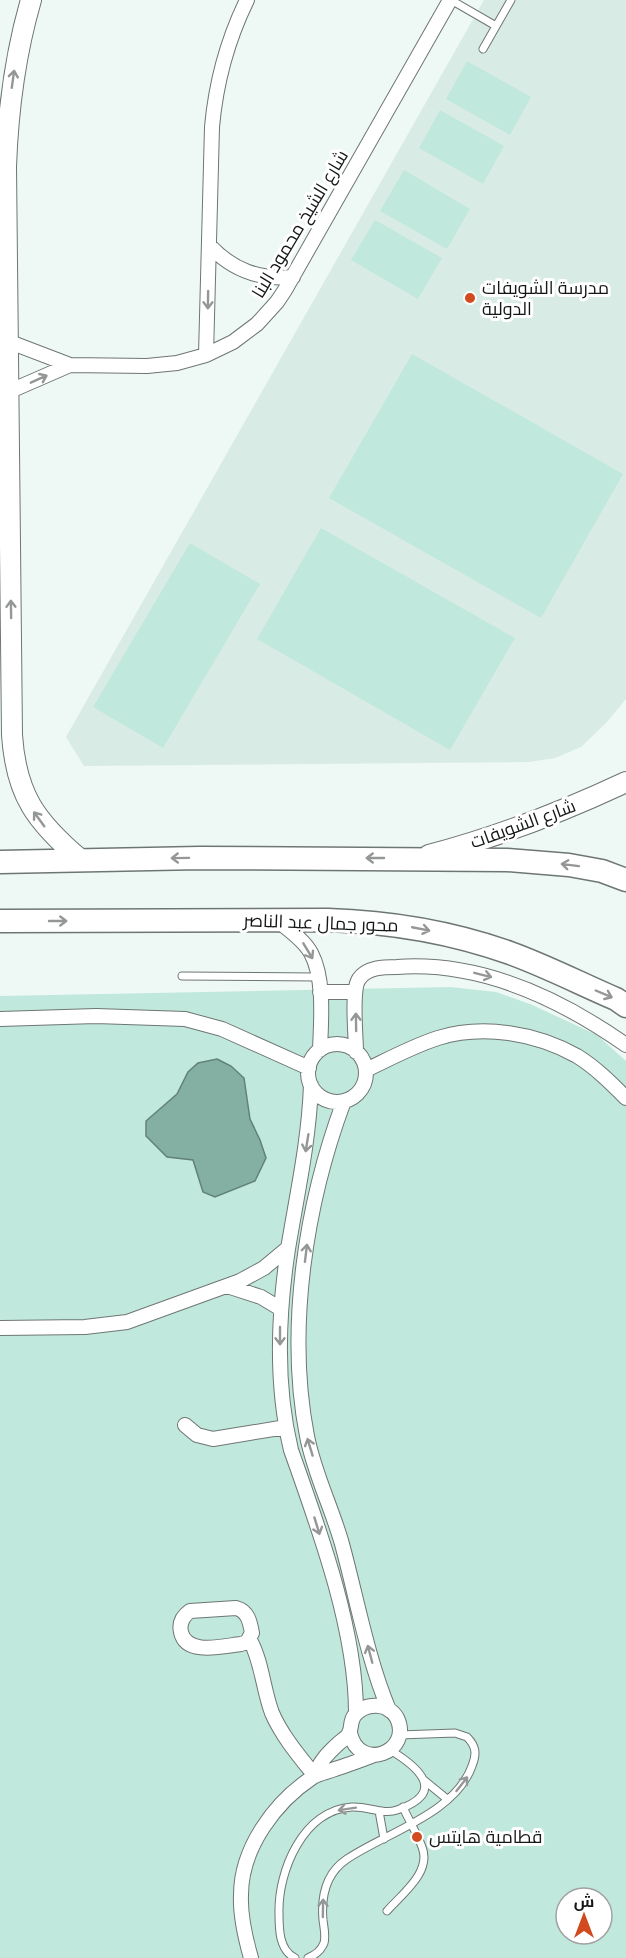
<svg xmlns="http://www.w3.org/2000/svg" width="626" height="1958" font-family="'IBM Plex Sans',Cairo,sans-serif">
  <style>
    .built { fill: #d9ebe5 }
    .green { fill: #c1e8dc; fill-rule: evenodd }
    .water { fill: #83b0a3; stroke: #628279; stroke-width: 1.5 }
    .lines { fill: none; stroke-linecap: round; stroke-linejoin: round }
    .service-casing { stroke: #6e7674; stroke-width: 9 }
    .minor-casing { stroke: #6e7674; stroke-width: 16 }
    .secondary-casing { stroke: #6e7674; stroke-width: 22 }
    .primary-casing { stroke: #6e7674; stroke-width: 25 }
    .service { stroke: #fff; stroke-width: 7 }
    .minor { stroke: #fff; stroke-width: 14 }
    .secondary { stroke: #fff; stroke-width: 20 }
    .primary { stroke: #fff; stroke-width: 22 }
    .oneway { stroke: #959796 }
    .poi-dot { fill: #d24a1f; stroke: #fff; stroke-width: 2 }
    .labels { text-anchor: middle; stroke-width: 6; stroke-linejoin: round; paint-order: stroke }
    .street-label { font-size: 18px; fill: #141716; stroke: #fff }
    .poi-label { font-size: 18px; fill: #141716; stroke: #fff; text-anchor: start }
  </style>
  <rect width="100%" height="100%" fill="#eef8f4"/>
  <path class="built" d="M 484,0 L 626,0 L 626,699 L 606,723 L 581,747 L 555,758 L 529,762 L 84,766 L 66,737 Z"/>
  <path class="green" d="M 467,61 L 531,97 L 510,135 L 446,99 Z
    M 440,110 L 504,146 L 483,184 L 419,148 Z
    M 404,170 L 470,209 L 447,249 L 380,211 Z
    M 375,220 L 442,258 L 418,299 L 351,260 Z
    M 412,354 L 623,474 L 541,618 L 329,498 Z
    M 321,528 L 515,638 L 450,750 L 257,639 Z
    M 190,543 L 260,584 L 163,748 L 93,707 Z
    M 450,987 L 496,992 L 530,1004 L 597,1035 L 626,1061 L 626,1958 L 0,1958 L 0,996 ZM 566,1898 L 602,1898 L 602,1934 L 566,1934 Z"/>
  <path class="water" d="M 217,1059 L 231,1066 L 244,1078 L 250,1119 L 260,1140 L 266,1158 L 255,1181 L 215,1197 L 203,1192 L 193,1160 L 167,1157 L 146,1136 L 146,1121 L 177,1094 L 188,1072 L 198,1063 Z"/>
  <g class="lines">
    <g class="service-casing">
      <path id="service" d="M 451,0 L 496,26
        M 483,49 L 511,0
        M 182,976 L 318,977
        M 425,1781 L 447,1799
        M 379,1811 L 384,1839
        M 387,1911 C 402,1894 432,1872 422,1847 C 417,1833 409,1821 403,1807
        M 295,1958 C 279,1950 279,1929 279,1913 C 278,1871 303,1810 352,1807 C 367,1806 383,1815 397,1810 C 447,1793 420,1768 390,1750
        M 308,1958 C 315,1955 321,1951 324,1943 C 326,1936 324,1928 323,1920 C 321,1897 326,1873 347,1859 C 385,1833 455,1814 472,1766 C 477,1754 476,1746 467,1737 L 455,1733 L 399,1735"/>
    </g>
    <g class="minor-casing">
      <path id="minor" d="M 209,245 C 232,270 259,280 293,277
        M 2,339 L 70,365 L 147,366 L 177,363 L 206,355 L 233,342 L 257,324 L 277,302 L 285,290 L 450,0
        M 206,355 L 212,127 C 216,82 227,41 247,0
        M 0,394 L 8,392 L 70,365
        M 278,921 C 289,930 304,940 311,953 C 325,979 321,1021 320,1050
        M 320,992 L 355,992
        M 0,1019 L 96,1016 L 185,1019 L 222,1029 L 309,1068
        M308 1073a29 29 0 1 1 58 0a29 29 0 1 1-58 0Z
        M 356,1052 C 356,1036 351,990 359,979 C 367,967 384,967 397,967 C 480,961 559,998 626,1045
        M 366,1070 C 389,1059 413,1046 438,1038 C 483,1024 536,1033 577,1056 C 595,1067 611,1083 626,1098
        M 311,1085 C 309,1141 297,1194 288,1249 C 278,1315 275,1384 291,1450 C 319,1529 356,1629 356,1713
        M 344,1101 C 306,1203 286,1328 307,1436 C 314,1473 332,1508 342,1544 C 357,1599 367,1657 389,1710
        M 227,1286 L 261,1297 L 281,1309
        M 0,1328 L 85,1327 L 127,1322 L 240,1281 L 264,1268 L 288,1248
        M 185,1425 L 197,1435 L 213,1439 L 286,1427
        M 236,1608 C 248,1611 250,1622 252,1633 L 247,1642 L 241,1644 C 223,1646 186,1656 181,1632 C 179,1623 183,1616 190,1611 Z
        M 250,1640 C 262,1662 263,1689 272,1713 C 282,1736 299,1756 315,1776
        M 315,1776 C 319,1762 328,1753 339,1743 C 342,1740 348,1737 349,1733 C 352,1728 350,1722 354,1716 C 365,1702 388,1702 397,1718 C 413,1752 359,1773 350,1733
        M 251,1958 C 245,1937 240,1916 241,1895 C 241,1848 275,1802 313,1777 C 319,1773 328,1772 335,1769 C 348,1765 361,1760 374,1755"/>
    </g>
    <g class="secondary-casing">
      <path id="secondary" d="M 31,0 C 15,55 8,110 6,167 L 12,735 C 16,795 36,822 81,860
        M 429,855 C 498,837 562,812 626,782"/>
    </g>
    <g class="primary-casing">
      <path id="primary" d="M 0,862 L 200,858 L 507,860 L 569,865 L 602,871 L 626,880
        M 0,921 L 328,920 C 391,922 451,932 510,953 C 546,966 581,984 616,999 L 626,1006"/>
    </g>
    <use href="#service" class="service"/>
    <use href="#minor" class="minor"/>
    <use href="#secondary" class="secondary"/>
    <use href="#primary" class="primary"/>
  </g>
  <defs><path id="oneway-shaft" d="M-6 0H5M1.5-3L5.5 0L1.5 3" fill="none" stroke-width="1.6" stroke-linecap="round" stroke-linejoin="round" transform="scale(1.5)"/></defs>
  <g class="oneway">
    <use href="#oneway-shaft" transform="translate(13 79) rotate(-82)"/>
    <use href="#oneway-shaft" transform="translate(208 300) rotate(91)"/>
    <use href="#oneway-shaft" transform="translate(39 379) rotate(-24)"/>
    <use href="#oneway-shaft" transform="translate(11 609) rotate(-91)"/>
    <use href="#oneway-shaft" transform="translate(39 819) rotate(-126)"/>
    <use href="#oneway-shaft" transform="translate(180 858) rotate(179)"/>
    <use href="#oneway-shaft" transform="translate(375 858) rotate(180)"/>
    <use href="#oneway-shaft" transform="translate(570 865) rotate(-173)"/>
    <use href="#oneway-shaft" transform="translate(58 921)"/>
    <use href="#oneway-shaft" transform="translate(421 929) rotate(11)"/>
    <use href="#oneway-shaft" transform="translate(308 951) rotate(59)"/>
    <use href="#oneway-shaft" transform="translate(483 975) rotate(14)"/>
    <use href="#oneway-shaft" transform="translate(604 994) rotate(23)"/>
    <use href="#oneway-shaft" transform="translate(356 1022) rotate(-91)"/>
    <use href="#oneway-shaft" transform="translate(307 1143) rotate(99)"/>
    <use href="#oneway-shaft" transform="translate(306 1253) rotate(-83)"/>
    <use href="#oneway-shaft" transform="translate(280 1336) rotate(90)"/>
    <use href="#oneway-shaft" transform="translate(310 1447) rotate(-107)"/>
    <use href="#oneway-shaft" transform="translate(317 1526) rotate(73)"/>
    <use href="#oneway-shaft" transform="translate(370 1654) rotate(-105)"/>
    <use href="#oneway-shaft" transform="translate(462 1784) rotate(-52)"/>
    <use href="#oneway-shaft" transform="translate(347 1809) rotate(171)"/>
    <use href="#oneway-shaft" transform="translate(323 1908) rotate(-89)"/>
  </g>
  <g class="poi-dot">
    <circle cx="470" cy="298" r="6"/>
    <circle cx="417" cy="1837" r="6"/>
  </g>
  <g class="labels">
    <g class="street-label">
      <text transform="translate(300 224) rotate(-59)" y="6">شارع الشيخ محمود البنا</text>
      <text transform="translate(523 824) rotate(-20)" y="6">شارع الشويفات</text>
      <text transform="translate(321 923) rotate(2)" y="6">محور جمال عبد الناصر</text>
    </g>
    <g class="poi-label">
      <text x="482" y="294">مدرسة الشويفات<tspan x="482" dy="21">الدولية</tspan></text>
      <text x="429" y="1843">قطامية هايتس</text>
    </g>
  </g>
  <g transform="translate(584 1916)"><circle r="28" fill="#ffffff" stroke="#a1a2a2" stroke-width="1.5"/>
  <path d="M0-4.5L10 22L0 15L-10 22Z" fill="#d24a1f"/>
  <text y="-9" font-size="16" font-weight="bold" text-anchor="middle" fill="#141716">ش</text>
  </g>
</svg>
